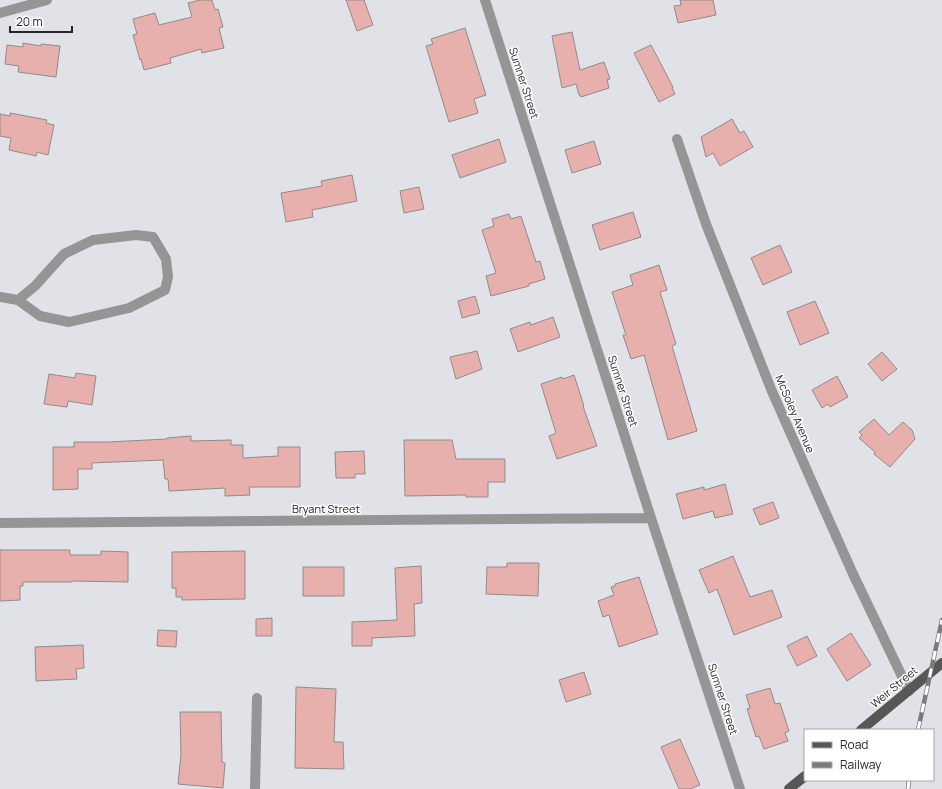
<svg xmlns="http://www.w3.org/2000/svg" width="942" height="789" font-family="Manrope,sans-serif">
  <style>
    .building { fill: #e7b0ac; stroke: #908b8b }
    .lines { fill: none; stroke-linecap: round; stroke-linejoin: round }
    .minor { stroke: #949695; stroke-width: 10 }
    .major { stroke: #555855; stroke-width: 10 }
    .rail-casing { stroke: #7a7b7e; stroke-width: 4.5 }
    .rail { stroke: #fff; stroke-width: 3; stroke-dasharray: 9; stroke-linecap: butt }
    .labels { text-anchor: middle; stroke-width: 3; stroke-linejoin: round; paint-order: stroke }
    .street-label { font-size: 11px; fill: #242526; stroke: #fff }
  </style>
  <rect width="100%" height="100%" fill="#e1e2e7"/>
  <path class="building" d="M 200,0 L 212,0 L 215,10 L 218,9 L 223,27 L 219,28 L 224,48 L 202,53 L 201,49 L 170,58 L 171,63 L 144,70 L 141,59 L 140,60 L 133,35 L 137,34 L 133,19 L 155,13 L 159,25 L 192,17 L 188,3 Z
    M 346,0 L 364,0 L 373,25 L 357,31 Z
    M 680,0 L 713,0 L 716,15 L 678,23 L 674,6 L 681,5 Z
    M 465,28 L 486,95 L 474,99 L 478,113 L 449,122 L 426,46 L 433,44 L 431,39 Z
    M 572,32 L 580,70 L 604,62 L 610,79 L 607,80 L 609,88 L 581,97 L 580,95 L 579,95 L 576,84 L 562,88 L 552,36 Z
    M 23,43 L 41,46 L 41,44 L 60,46 L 56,77 L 18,72 L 19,66 L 5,64 L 7,45 L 23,47 Z
    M 651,45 L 673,87 L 672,88 L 675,94 L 659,102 L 634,53 Z
    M 10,113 L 47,120 L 46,123 L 54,125 L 48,155 L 37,152 L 36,156 L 9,150 L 11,138 L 0,136 L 0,114 L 10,116 Z
    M 732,119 L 740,133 L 744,131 L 753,147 L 720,166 L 713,153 L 706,157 L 701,137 Z
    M 499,139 L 506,162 L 460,178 L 452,155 Z
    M 594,141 L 601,164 L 572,173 L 565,150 Z
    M 352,175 L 357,201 L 312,210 L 313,217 L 286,222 L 281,193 L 322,186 L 321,181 Z
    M 419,187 L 424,209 L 404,213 L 400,191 Z
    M 633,212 L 641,237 L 600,250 L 592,225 Z
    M 509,214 L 511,219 L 521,216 L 536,262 L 540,261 L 545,279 L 529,284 L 529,286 L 491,296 L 486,276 L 496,273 L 482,230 L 494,226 L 492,219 Z
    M 780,245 L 792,272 L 763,285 L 751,258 Z
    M 659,265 L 667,290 L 660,292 L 676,344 L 672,346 L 697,431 L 668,440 L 644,355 L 631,359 L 623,335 L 626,335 L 612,292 L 633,285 L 630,275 Z
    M 475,296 L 480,313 L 462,318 L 458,301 Z
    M 815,301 L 829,333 L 800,345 L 787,312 Z
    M 553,317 L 560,337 L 518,352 L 510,329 L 530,322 L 531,325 Z
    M 477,351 L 482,369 L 456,379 L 450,357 Z
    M 882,352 L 897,369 L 882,381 L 868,364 Z
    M 76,373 L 96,376 L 92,405 L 68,401 L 67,407 L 44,404 L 49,374 L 75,378 Z
    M 574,375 L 584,406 L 583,406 L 597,446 L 557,459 L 549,436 L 556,433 L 541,384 L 562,377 L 563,379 Z
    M 837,376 L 848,397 L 830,407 L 828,404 L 822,408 L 812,390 Z
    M 874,419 L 889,435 L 903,422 L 912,430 L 915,439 L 890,467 L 874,454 L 875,452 L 859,438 L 862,435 L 859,432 Z
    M 191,436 L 191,441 L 231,440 L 231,445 L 243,445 L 243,458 L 278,456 L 278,447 L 300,447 L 300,487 L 249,487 L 250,495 L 225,496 L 225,488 L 169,491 L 168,479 L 165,479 L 163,460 L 92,463 L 92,469 L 78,469 L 78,489 L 53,490 L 53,447 L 74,447 L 74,442 L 108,442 L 167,439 L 167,438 Z
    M 404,440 L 452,440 L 456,459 L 505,459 L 505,482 L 488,482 L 488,497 L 466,497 L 466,495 L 405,496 Z
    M 364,451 L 365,474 L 355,474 L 355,478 L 336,478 L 335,452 Z
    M 725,484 L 733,514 L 715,518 L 713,511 L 683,519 L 676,494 L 704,487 L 704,490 Z
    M 773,502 L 779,518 L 760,525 L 753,509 Z
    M 0,550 L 70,550 L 70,555 L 101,555 L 101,551 L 128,552 L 128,582 L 72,581 L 72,582 L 23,582 L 23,586 L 20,586 L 20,600 L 0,601 Z
    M 245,551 L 245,599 L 182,600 L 182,597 L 176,597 L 176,588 L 172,588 L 172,552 Z
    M 733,556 L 750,597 L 772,590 L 782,617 L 734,635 L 717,589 L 709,593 L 699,570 Z
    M 507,563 L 539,563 L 538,596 L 486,594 L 487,567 L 507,567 Z
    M 421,566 L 422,603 L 414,604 L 415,636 L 372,638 L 372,646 L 352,646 L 352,622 L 397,620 L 395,568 Z
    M 303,567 L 344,567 L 344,596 L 303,596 Z
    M 639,577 L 658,634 L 619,647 L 609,615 L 603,617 L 598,601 L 614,595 L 611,587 L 615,586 L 615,584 Z
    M 272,618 L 272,636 L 256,636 L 256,619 Z
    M 158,630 L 177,631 L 176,647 L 157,646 Z
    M 851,633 L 871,665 L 847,681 L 827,649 Z
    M 807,636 L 817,656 L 797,666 L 787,646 Z
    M 83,645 L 84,668 L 76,669 L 77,679 L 36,681 L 35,647 Z
    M 584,672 L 591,694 L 566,702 L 559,680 Z
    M 296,687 L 336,689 L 334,742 L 343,742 L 344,769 L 295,768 Z
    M 770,688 L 775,704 L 780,703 L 789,731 L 785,733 L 788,741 L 764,749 L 759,736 L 756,737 L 747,709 L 750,708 L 746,695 Z
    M 180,712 L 221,712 L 222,762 L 225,763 L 223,788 L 178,784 L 181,755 Z
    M 680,739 L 700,785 L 690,789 L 679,789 L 661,747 Z"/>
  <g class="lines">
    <path class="minor" d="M 485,0 L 651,518 L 740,789
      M 0,13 L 47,0
      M 677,139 L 706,224 L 771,389 L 816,491 L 853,574 L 909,691
      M 0,297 L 18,300 L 40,316 L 69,322 L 129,308 L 165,290 L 168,277 L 166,259 L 153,237 L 136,235 L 93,240 L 64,254 L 35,286 L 18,300
      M 0,523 L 651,518
      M 255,789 L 257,698"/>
    <path class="major" d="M 861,730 L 942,663
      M 789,789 L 805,776"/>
    <g class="rail-casing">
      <path id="rail" d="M 918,730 L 942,620
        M 908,789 L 909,780"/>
    </g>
    <use href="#rail" class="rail"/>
  </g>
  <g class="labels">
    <g class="street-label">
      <text transform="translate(524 83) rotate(72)" y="4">Sumner Street</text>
      <text transform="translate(623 391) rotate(72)" y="4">Sumner Street</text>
      <text transform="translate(795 414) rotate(67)" y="4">McSoley Avenue</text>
      <text x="326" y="513">Bryant Street</text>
      <text transform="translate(894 687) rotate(-40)" y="4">Weir Street</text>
      <text transform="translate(723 699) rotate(72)" y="4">Sumner Street</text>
    </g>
  </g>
  <rect x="804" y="729" width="130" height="52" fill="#ffffff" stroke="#a7a8a8"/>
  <rect x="812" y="742" width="20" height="6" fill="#555855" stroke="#a7a8a8"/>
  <text x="840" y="749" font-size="12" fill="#242526">Road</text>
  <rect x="812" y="762" width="20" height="6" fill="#7a7b7e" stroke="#a7a8a8"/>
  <text x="840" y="769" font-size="12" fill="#242526">Railway</text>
  <path d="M10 26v6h62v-6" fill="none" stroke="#242526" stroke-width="2"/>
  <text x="16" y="26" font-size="12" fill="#242526" stroke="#ffffff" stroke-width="3" paint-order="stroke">20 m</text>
</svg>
